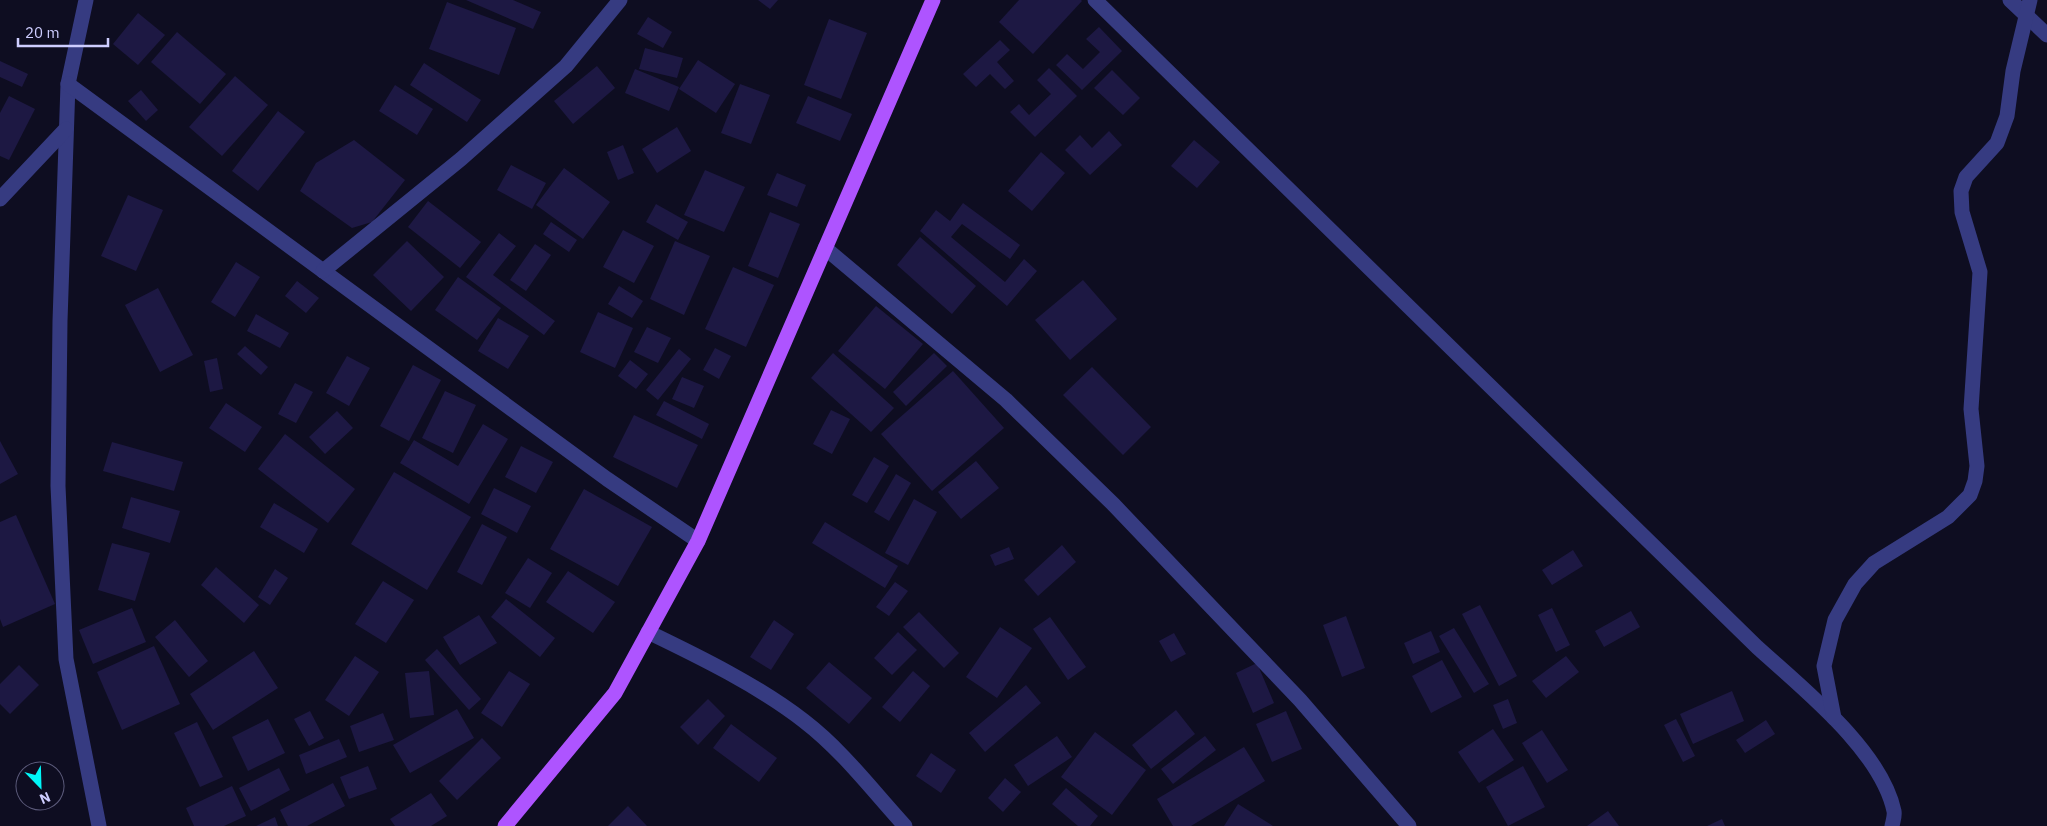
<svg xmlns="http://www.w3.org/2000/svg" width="2047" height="826" font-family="'IBM Plex Sans',sans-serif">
<rect width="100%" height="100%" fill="#0e0d21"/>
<g fill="#1d1843">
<path d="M 466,0 L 513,0 L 541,12 L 533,29 Z"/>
<path d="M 758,0 L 778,0 L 770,9 Z"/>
<path d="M 1019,0 L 1081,0 L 1082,1 L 1033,54 L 999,22 Z"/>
<path d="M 447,2 L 516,28 L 499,75 L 429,49 Z"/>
<path d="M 138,13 L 165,35 L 138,65 L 113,44 Z"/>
<path d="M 648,17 L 672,32 L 663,48 L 637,34 Z"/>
<path d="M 829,19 L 867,33 L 841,99 L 804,85 Z"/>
<path d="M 1099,27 L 1122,51 L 1082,90 L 1056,65 L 1067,54 L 1083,69 L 1100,52 L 1086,39 Z"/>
<path d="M 177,32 L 226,74 L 200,104 L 151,62 Z"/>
<path d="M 1000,40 L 1010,50 L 997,62 L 1014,81 L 1005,89 L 990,74 L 976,87 L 963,74 Z"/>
<path d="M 645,48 L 683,58 L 677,78 L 639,69 Z"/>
<path d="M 698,60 L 735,84 L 716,113 L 679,89 Z"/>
<path d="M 0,61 L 28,74 L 22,87 L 0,77 Z"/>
<path d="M 424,63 L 481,100 L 467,122 L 410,85 Z"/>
<path d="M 597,66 L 615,88 L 573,124 L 554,101 Z"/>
<path d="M 1049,68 L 1077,96 L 1035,137 L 1010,112 L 1019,104 L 1029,115 L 1051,94 L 1037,80 Z"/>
<path d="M 635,69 L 679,87 L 669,111 L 625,93 Z"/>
<path d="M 1112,70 L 1140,98 L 1123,115 L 1094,88 Z"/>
<path d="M 235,76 L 268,105 L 222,156 L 189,127 Z"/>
<path d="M 740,84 L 770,95 L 751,144 L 721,133 Z"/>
<path d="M 395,85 L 433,109 L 417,135 L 379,111 Z"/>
<path d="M 141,90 L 158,110 L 146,121 L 128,101 Z"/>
<path d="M 9,96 L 35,109 L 9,160 L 0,156 L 0,113 Z"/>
<path d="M 808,96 L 852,114 L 840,141 L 796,123 Z"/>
<path d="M 278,111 L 305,132 L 258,191 L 232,171 Z"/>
<path d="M 677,127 L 691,151 L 657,173 L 642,149 Z"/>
<path d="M 1109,131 L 1122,145 L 1090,175 L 1065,150 L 1080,135 L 1092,148 Z"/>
<path d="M 354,140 L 405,180 L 372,222 L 352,228 L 300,191 L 316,163 Z"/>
<path d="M 1194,140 L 1220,162 L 1197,188 L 1171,166 Z"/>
<path d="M 623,145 L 634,173 L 618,180 L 607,152 Z"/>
<path d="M 1041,152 L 1065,173 L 1032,211 L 1008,191 Z"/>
<path d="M 511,165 L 546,183 L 532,209 L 497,190 Z"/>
<path d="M 564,168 L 610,202 L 583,239 L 536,205 Z"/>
<path d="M 705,170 L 745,187 L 724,232 L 684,215 Z"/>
<path d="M 777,173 L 806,185 L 797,207 L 767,195 Z"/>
<path d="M 128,195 L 163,210 L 136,271 L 101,256 Z"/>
<path d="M 428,201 L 481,242 L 460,268 L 408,227 Z"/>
<path d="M 963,203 L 1020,245 L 1010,259 L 962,224 L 951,237 L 1005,282 L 1024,259 L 1037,271 L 1007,306 L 920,231 L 936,210 L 950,221 Z"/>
<path d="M 656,204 L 688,222 L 678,240 L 646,222 Z"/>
<path d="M 770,212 L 800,224 L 778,278 L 748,266 Z"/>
<path d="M 551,222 L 577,240 L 569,252 L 543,234 Z"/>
<path d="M 623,230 L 654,246 L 634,283 L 603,267 Z"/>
<path d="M 499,233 L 516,246 L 493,275 L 555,321 L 544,335 L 466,277 Z"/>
<path d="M 920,237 L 976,286 L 952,314 L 897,265 Z"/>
<path d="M 407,241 L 444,277 L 411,311 L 373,275 Z"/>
<path d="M 675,241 L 710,256 L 684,315 L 650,299 Z"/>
<path d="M 535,244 L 551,255 L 526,291 L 510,280 Z"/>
<path d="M 236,262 L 260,277 L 235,317 L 211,302 Z"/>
<path d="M 733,267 L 774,285 L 746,347 L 705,329 Z"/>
<path d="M 458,277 L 501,308 L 477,340 L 435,310 Z"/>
<path d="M 1083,280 L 1117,319 L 1070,360 L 1035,320 Z"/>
<path d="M 297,281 L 319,298 L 306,313 L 285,296 Z"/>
<path d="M 619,286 L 643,301 L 632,318 L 608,304 Z"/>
<path d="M 158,288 L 193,355 L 160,372 L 125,305 Z"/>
<path d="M 876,306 L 923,344 L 885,389 L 838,351 Z"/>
<path d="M 598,312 L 633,328 L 615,368 L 580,352 Z"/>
<path d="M 256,314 L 289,333 L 280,348 L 247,331 Z"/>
<path d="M 498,318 L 529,336 L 508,369 L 478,351 Z"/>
<path d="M 647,327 L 671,338 L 658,363 L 634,352 Z"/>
<path d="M 245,346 L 268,367 L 261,375 L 237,354 Z"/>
<path d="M 715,348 L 731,356 L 719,379 L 703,370 Z"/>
<path d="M 679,349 L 691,359 L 658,400 L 646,390 Z"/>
<path d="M 833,353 L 894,408 L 871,432 L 811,378 Z"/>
<path d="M 934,353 L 947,366 L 906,406 L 893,392 Z"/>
<path d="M 347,356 L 370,368 L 349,406 L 326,393 Z"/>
<path d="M 217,358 L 223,389 L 210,392 L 204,361 Z"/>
<path d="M 630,360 L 648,374 L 636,389 L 618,376 Z"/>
<path d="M 413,365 L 441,380 L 409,441 L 380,426 Z"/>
<path d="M 1092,367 L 1151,427 L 1123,455 L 1063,395 Z"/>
<path d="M 953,371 L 1004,428 L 932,491 L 881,434 Z"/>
<path d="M 682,377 L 704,386 L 694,408 L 672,399 Z"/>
<path d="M 295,383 L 313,392 L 296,423 L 278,414 Z"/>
<path d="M 445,391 L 476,405 L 453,453 L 422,438 Z"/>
<path d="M 664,401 L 709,424 L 702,439 L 656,415 Z"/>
<path d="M 226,403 L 262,427 L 245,452 L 209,428 Z"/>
<path d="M 831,410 L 850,419 L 832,454 L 813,444 Z"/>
<path d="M 337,411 L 353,428 L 325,454 L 309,437 Z"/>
<path d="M 634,415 L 698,445 L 677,488 L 613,457 Z"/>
<path d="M 483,424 L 508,439 L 469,504 L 400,463 L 414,440 L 458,466 Z"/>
<path d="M 285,434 L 355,489 L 328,523 L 258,469 Z"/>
<path d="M 0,441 L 18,474 L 0,484 Z"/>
<path d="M 112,442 L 183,462 L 174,491 L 103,471 Z"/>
<path d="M 521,446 L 553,462 L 536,493 L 505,477 Z"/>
<path d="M 874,457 L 889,466 L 867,503 L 852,495 Z"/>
<path d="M 976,461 L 999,488 L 961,519 L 938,492 Z"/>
<path d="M 394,472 L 471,517 L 427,590 L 351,544 Z"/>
<path d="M 896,474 L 911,483 L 889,521 L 874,512 Z"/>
<path d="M 494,488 L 531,506 L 517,533 L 481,514 Z"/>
<path d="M 584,489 L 652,527 L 618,586 L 550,549 Z"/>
<path d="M 131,497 L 180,511 L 170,543 L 122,528 Z"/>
<path d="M 914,499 L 937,512 L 908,565 L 885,553 Z"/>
<path d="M 274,503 L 318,529 L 304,553 L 260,527 Z"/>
<path d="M 16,515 L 55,604 L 3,627 L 0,619 L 0,522 Z"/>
<path d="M 825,522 L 898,566 L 885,588 L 812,543 Z"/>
<path d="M 482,524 L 507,537 L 482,585 L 457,572 Z"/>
<path d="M 112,543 L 150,553 L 135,601 L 98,590 Z"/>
<path d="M 1062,545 L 1076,562 L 1038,596 L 1024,580 Z"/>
<path d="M 1009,547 L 1014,559 L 995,566 L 990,555 Z"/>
<path d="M 1573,550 L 1583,566 L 1552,585 L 1542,570 Z"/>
<path d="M 528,558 L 552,573 L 530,608 L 505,593 Z"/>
<path d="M 216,567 L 259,605 L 244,623 L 201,585 Z"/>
<path d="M 275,569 L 288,578 L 270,605 L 258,597 Z"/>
<path d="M 568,571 L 615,602 L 593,633 L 546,602 Z"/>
<path d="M 383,581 L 414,600 L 386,643 L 355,624 Z"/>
<path d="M 895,582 L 908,591 L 889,616 L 876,607 Z"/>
<path d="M 506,599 L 555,638 L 540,657 L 491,617 Z"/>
<path d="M 1480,605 L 1517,676 L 1499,686 L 1462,614 Z"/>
<path d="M 132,608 L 146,642 L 93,664 L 79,630 Z"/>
<path d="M 1552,608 L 1570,645 L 1556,652 L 1538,615 Z"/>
<path d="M 1631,611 L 1640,627 L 1604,647 L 1595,631 Z"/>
<path d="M 919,612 L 959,653 L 944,668 L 903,627 Z"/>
<path d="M 479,615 L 497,643 L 460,665 L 443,637 Z"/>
<path d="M 1346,616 L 1365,668 L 1342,677 L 1323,625 Z"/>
<path d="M 1050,617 L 1086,667 L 1068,680 L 1033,629 Z"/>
<path d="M 175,620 L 208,661 L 189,677 L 155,637 Z"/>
<path d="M 774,620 L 794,634 L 771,670 L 750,657 Z"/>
<path d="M 1000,627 L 1032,648 L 997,698 L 966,677 Z"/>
<path d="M 1454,628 L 1489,684 L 1474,693 L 1439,636 Z"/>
<path d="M 1431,631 L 1440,652 L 1413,664 L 1404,643 Z"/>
<path d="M 898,632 L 917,650 L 892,675 L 874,658 Z"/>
<path d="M 1174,633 L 1186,654 L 1171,662 L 1159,641 Z"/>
<path d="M 154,646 L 180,704 L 122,730 L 97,672 Z"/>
<path d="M 437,649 L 481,699 L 469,710 L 425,660 Z"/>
<path d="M 254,651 L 278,688 L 213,730 L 190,694 Z"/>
<path d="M 355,656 L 379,672 L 349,716 L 325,700 Z"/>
<path d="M 1566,656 L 1579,672 L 1546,698 L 1532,681 Z"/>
<path d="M 1442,660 L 1462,697 L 1431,713 L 1412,676 Z"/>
<path d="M 829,662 L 872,698 L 849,724 L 806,688 Z"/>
<path d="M 1257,663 L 1274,703 L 1253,713 L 1236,673 Z"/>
<path d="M 19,665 L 39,685 L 10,714 L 0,704 L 0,684 Z"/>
<path d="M 429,671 L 434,715 L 410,718 L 405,673 Z"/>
<path d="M 509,671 L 530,684 L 502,727 L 481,713 Z"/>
<path d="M 913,671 L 930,686 L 900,722 L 882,707 Z"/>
<path d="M 1026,685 L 1041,703 L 985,752 L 969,733 Z"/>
<path d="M 1732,691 L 1744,721 L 1693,744 L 1680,714 Z"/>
<path d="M 708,699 L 725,716 L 698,745 L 680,727 Z"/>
<path d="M 1508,699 L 1517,723 L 1503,729 L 1493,705 Z"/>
<path d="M 457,709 L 474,738 L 410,773 L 393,745 Z"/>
<path d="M 1176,710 L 1195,734 L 1151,769 L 1132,745 Z"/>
<path d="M 310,711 L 324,738 L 309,746 L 294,719 Z"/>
<path d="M 1286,711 L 1302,749 L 1272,762 L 1256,724 Z"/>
<path d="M 383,713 L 394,740 L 359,752 L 350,726 Z"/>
<path d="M 268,719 L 285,753 L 248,771 L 232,737 Z"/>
<path d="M 1676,719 L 1695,756 L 1683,762 L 1664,725 Z"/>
<path d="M 1766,720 L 1775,734 L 1745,753 L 1736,740 Z"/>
<path d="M 197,722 L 223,777 L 200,787 L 174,733 Z"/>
<path d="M 731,724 L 777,758 L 759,782 L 713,748 Z"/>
<path d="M 1493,729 L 1514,760 L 1479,783 L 1458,752 Z"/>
<path d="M 1542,730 L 1568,770 L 1547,783 L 1522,743 Z"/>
<path d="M 1095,732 L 1146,770 L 1112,815 L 1061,777 Z"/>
<path d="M 1057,736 L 1072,757 L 1028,786 L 1014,765 Z"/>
<path d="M 1205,736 L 1216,750 L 1173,784 L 1161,769 Z"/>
<path d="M 482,738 L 501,758 L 457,800 L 439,781 Z"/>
<path d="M 339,739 L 347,757 L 306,774 L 299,755 Z"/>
<path d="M 1244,747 L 1265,781 L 1191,826 L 1173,826 L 1157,799 Z"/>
<path d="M 931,753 L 956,770 L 941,793 L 916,776 Z"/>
<path d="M 368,766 L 377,789 L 349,799 L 340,777 Z"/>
<path d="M 1523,766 L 1545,807 L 1508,826 L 1486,787 Z"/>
<path d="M 279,768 L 290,790 L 251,811 L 239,788 Z"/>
<path d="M 1005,778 L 1021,792 L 1003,812 L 988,798 Z"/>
<path d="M 333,783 L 345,806 L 307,826 L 288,826 L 280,810 Z"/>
<path d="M 232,786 L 246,816 L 224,826 L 194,826 L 186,808 Z"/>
<path d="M 1066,788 L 1098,816 L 1090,826 L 1078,826 L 1052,804 Z"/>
<path d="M 431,793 L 447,816 L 431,826 L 395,826 L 390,819 Z"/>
<path d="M 1238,804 L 1273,826 L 1224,826 Z"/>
<path d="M 628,806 L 647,826 L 608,826 Z"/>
<path d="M 1608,811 L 1619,826 L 1587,826 Z"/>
<path d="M 275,817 L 278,826 L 256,826 Z"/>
<path d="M 1722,819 L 1725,826 L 1707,826 Z"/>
</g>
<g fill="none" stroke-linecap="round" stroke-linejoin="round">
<g stroke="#363b81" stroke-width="15">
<path d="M 86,0 L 68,84 L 60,321 L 58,486 L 66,659 L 99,826"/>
<path d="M 1095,0 L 1757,647 C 1802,688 1881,750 1894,811 C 1895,816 1893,821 1892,826"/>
<path d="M 2010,0 L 2047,35"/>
<path d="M 68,84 L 607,479 L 698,541"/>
<path d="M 0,199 L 66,129"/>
<path d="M 825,248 L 1006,400 L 1114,505 L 1300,700 L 1409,826"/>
<path d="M 323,271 L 461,159 L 566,66 L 620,0"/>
<path d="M 648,632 C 700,657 759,686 804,721 C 843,751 872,790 905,826"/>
<path d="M 1834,718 L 1824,666 L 1835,620 L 1855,584 L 1874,563 L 1948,517 L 1970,495 L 1975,481 L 1977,466 L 1971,409 L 1980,272 L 1962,212 L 1961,191 L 1966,177 L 1997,143 L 2007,116 L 2013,71 L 2030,0"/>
</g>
<path stroke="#ae54ff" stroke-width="15" d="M 505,826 L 615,693 L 698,541 L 933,0"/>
</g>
<g transform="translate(40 786) rotate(157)"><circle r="24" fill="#0e0d21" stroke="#5b5a7a"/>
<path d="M0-4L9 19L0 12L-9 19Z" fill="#00f7f8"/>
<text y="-8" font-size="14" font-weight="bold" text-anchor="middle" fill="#cecdff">N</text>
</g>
<path d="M18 38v8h90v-8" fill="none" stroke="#cecdff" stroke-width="2.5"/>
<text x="25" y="38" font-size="15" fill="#cecdff" stroke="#0e0d21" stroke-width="4" paint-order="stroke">20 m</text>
</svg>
